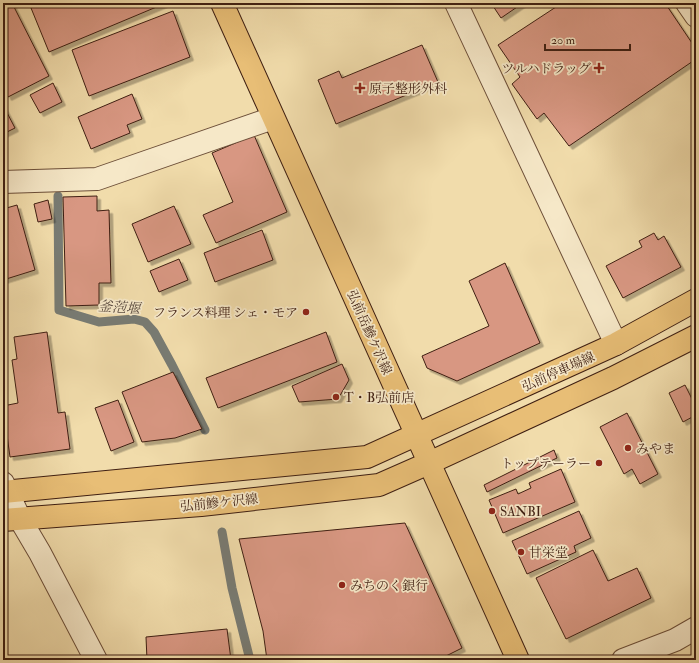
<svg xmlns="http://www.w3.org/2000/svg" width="699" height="663" font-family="'IM FELL Double Pica','Noto Serif JP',serif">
<defs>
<filter id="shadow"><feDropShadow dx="3.5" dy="3.5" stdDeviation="0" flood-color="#0004"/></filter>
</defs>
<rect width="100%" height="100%" fill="#f1dcab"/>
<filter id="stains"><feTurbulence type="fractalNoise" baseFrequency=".005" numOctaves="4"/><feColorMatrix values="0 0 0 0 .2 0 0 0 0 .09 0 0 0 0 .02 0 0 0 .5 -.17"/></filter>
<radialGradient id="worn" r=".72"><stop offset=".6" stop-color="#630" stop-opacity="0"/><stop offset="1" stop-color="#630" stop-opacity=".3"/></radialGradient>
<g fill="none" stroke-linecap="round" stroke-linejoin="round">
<g stroke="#787b73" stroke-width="9">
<path d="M 58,196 L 59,310 L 99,322 L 134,319 L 145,322 L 154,332 L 172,365 L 205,430"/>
<path d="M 222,532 L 232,588 L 250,660"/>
</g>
</g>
<g fill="#d89782" stroke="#3f1f12" filter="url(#shadow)">
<path d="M 3,3 L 12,3 L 49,76 L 8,97 L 3,87 Z"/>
<path d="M 44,3 L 166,3 L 49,52 L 31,8 Z"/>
<path d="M 491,3 L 523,3 L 501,18 Z"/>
<path d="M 562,3 L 665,3 L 696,49 L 696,59 L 569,146 L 544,113 L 537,119 L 512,84 L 520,77 L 498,45 Z"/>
<path d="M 173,11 L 190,57 L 89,96 L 72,50 Z"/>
<path d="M 422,45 L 438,82 L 336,124 L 318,80 L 339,71 L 342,78 Z"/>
<path d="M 53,83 L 62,102 L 40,113 L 30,95 Z"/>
<path d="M 132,94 L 142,119 L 127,125 L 130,133 L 91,149 L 78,117 Z"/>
<path d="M 3,105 L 15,128 L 3,134 Z"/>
<path d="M 254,135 L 287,212 L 216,243 L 203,215 L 233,202 L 212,153 Z"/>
<path d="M 97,196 L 97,211 L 109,210 L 111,283 L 99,283 L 99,305 L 66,306 L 63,197 Z"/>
<path d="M 48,200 L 52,219 L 38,222 L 34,204 Z"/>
<path d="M 17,205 L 35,270 L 3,280 L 3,209 Z"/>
<path d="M 174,206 L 191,244 L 148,262 L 132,224 Z"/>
<path d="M 262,230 L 273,260 L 215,282 L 204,253 Z"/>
<path d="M 654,233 L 658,240 L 664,236 L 681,267 L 623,298 L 606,266 L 642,247 L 639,241 Z"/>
<path d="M 179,259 L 188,280 L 159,292 L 150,271 Z"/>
<path d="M 505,263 L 540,343 L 457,381 L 427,368 L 422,356 L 489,326 L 469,281 Z"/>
<path d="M 47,332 L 58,413 L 65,412 L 70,449 L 10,457 L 3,406 L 18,403 L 12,360 L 17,359 L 14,337 Z"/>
<path d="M 326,332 L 337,362 L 218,408 L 206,378 Z"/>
<path d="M 342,364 L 349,380 L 338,399 L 299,402 L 292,386 Z"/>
<path d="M 173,372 L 202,429 L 175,438 L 142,442 L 122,392 Z"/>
<path d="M 685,385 L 696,407 L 696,415 L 683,422 L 669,393 Z"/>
<path d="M 118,400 L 134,442 L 111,451 L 95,408 Z"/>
<path d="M 627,413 L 658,474 L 640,484 L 632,469 L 624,474 L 600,427 Z"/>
<path d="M 554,450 L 557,458 L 487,492 L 484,485 Z"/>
<path d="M 561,469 L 575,502 L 503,533 L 489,500 L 516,489 L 518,494 L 531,488 L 529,483 Z"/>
<path d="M 579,511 L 591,538 L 574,546 L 576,552 L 527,574 L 512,541 Z"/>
<path d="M 405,523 L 462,648 L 438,660 L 267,660 L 263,631 L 239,539 Z"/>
<path d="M 593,550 L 608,581 L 637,568 L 651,598 L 566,639 L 536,578 Z"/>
<path d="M 227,629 L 231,660 L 147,660 L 146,637 Z"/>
</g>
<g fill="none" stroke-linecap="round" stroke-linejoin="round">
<g stroke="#6c4e38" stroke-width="24">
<g id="minor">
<path d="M 456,3 L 616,344"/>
<path d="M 687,3 L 696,16"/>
<path d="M 3,182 L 97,179 L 273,118"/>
<path d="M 3,483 L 20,519 L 40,553 L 96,660"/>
<path d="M 623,660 L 675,640 L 696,628"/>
</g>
</g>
<g stroke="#3f1f12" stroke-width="24">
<g id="major">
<path d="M 222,3 L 518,660"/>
<path d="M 3,492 L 367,457 L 616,344 L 696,300"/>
<path d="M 3,520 L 201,505 L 379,485 L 429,463 L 613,378 L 696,336"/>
</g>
</g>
<use href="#minor" stroke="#f6e8c8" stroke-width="22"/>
<use href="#major" stroke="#e8be76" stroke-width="22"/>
</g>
<g fill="#8f2418" stroke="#f6e8c8" stroke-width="1.5">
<path d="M597 62h4v4h4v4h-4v4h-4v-4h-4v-4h4z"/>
<path d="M358 82h4v4h4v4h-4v4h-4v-4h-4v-4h4z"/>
<circle cx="306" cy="312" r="4"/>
<circle cx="336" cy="397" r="4"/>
<circle cx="628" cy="448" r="4"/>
<circle cx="599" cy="463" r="4"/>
<circle cx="492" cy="511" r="4"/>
<circle cx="521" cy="552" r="4"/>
<circle cx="342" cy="585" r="4"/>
</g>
<g text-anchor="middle" stroke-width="3.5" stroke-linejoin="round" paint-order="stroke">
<g font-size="13" fill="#3f1f12" stroke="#f6e8c8" text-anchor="start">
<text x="591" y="73" text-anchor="end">ツルハドラッグ</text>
<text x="369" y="93">原子整形外科</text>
<text x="298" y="317" text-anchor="end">フランス料理 シェ・モア</text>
<text x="344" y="402">T・B弘前店</text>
<text x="636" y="453">みやま</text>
<text x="591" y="468" text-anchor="end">トップテーラー</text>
<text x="500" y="516">SANBI</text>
<text x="529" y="557">甘栄堂</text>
<text x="350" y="590">みちのく銀行</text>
</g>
<g font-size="13" fill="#3f1f12" stroke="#f6e8c8">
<text transform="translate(370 332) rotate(66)" y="5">弘前岳鰺ケ沢線</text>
<text transform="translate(558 371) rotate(-24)" y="5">弘前停車場線</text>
<text transform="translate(219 502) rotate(-6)" y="5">弘前鰺ケ沢線</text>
</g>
<g font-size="14" font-style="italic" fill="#5c4d42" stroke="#f6e8c8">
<text transform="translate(119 307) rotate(4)" y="5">釜萢堰</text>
</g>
</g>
<rect width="699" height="663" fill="none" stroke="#f1dcab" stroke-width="16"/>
<rect x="4" y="4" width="691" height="655" fill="none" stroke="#3f1f12" stroke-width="2"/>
<rect x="8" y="8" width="683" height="647" fill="none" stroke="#3f1f12"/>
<path d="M545 44v6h85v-6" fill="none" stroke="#3f1f12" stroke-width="2"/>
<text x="551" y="44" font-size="12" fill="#3f1f12" stroke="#f6e8c8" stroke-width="3" paint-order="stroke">20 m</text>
<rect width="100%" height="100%" filter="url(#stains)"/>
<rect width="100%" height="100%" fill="url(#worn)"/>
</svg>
